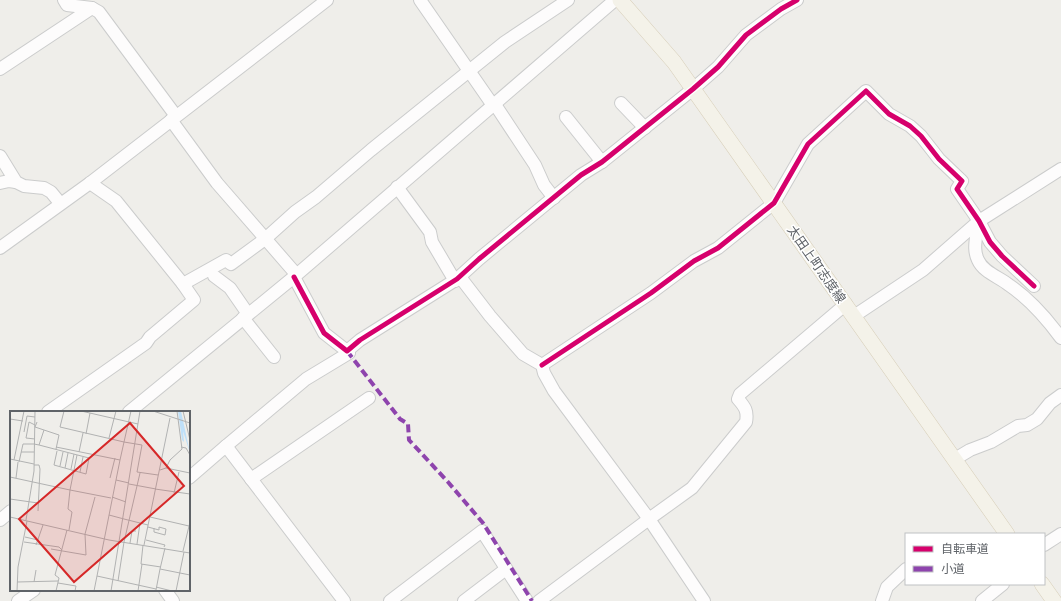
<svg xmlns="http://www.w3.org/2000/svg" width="1061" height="601" font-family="'Nunito Sans','Noto Sans JP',sans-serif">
<rect width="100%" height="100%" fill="#efeeea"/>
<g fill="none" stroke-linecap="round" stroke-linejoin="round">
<g stroke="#cbcccc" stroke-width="14">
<g id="minor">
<path d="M 64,0 L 67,5 L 92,8 L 99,12 L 176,116"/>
<path d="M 420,0 L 492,104"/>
<path d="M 0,69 L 92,8"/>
<path d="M 494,103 L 535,165 L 544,185 L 554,198"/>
<path d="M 621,103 L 645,128"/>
<path d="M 566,117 L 602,162"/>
<path d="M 171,120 L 217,183 L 296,274"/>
<path d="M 0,156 L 16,182 L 24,186 L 44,188 L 51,192 L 60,203"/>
<path d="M 0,183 L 9,181 L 16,182"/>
<path d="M 397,187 L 430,232 L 432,242 L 455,281"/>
<path d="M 977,229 C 976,240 973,250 978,260 C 983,272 999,277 1009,285 C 1028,298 1047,319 1061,338"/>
<path d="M 0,248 L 90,183 L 327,0"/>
<path d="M 214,276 L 230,288 L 248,314"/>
<path d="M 294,277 L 324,333 L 347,351 L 360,340 L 457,279 L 479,259 L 581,175 L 602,162 L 693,89 L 718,67 L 746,35 L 781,9 L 797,0"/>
<path d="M 460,277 L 490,316 L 523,354 L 542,365 L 544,373 L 554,391 L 649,519 L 692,488 L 746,422 C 748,411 745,407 738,399 L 740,394 L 846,304"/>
<path d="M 183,284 L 226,260 L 231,264 L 265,239 L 295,212 L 316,197 L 371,150 L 505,42 L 568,0"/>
<path d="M 854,316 L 923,270 L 979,221 L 1061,169"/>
<path d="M 243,318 L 274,357"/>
<path d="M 542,365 L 651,293 L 694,261 L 718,248 L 774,203 L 808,144 L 866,91 L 889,114 L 910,126 L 921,136 L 939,159 L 962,181 L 957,189 L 979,221 L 990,242 L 1002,256 L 1034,286"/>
<path d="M 48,412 L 146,343 L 150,337 L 194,300 L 183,284 L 116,201 L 90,183"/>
<path d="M 129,412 L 294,277 L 615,0"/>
<path d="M 226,446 L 306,379 L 349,353"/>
<path d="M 955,459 L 970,450 L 991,442 L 1018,426 L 1027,425 L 1037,419 L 1050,403 L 1061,395"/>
<path d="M 189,478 L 226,446 L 344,601"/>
<path d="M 251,479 L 369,398"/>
<path d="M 0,520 L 11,511"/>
<path d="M 1044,545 L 1061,534"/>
<path d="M 165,590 L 173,601"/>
<path d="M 18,601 L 34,590"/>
<path d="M 390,601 L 482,531 L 527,601"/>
<path d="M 464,601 L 506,569"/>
<path d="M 539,601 L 649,519 L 704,601"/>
<path d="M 882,601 L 887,587 L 906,569"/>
<path d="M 982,601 L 1003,584"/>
</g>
</g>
<g stroke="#d7ceb8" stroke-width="16">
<g id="major">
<path d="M 620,0 L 674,62 L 1007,534"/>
<path d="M 1042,584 L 1054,601"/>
</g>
</g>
<use href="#minor" stroke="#fdfcfc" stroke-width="12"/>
<use href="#major" stroke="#f4f2e9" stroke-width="15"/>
<path stroke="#8e44ad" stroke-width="4" stroke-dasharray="8 4" stroke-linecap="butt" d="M 347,351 L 400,419 L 408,424 L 409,440 L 448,482 L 483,523 L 532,601"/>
<g stroke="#fff" stroke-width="8">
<g id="cycleway">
<path d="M 294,277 L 324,333 L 347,351 L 360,340 L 457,279 L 479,259 L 581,175 L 602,162 L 693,89 L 718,67 L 746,35 L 781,9 L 797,0"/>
<path d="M 542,365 L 651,293 L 694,261 L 718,248 L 774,203 L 808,144 L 866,91 L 889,114 L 910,126 L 921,136 L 939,159 L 962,181 L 957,189 L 979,221 L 990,242 L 1002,256 L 1034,286"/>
</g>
</g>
<use href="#cycleway" stroke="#d6006c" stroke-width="5"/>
</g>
<g text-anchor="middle" stroke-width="3" stroke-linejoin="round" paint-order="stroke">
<g font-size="13" fill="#5f6368" stroke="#fff">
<text transform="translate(817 264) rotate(55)" y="5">太田上町志度線</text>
</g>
</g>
<g transform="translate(10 411)">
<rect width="180" height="180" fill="#efeeea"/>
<path d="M 168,0 L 171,0 L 180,42 L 173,20 L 174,31 L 172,29 Z" fill="#bfe0f9"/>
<path fill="none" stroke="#b1b2b2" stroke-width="1" d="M 54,0 L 50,16 L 114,31 L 121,0M 71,0 L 128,13M 143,0 L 180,12M 173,0 L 180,29M 0,8 L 13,10M 27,11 L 25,16 L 49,24 L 46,38M 14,21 L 17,5 L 25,6M 76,23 L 80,2M 99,27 L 106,0M 25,28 L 16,27 L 19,11 L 25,14M 24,33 L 29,34 L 34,19M 29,34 L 79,47 L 76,63 L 44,54 L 47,40M 46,36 L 110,49 L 114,31 L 132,34 L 127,61 L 148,64M 171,36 L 176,37 L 180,44M 11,41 L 24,41M 69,41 L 73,22M 0,48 L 24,53M 4,49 L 14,0M 9,51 L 13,33 L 24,33M 24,54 L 29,54 L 30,58 L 28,100M 50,55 L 53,41M 55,57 L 58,42M 156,57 L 160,49 L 172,38 L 167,0M 61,58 L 64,43M 150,59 L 156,57 L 180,62M 70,61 L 73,46M 0,66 L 60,79 L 67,44M 6,67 L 8,51M 100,67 L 105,47M 106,69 L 110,49M 119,73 L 146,78M 145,78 L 180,83M 164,82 L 169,61M 102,86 L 116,91M 0,88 L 28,92M 99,104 L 114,108M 0,106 L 99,129 L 180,142M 140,106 L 179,115M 114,108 L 138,114M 16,109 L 24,60 L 25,0M 138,116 L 149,119 L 149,116M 144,117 L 144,121 L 155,124 L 156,118 L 149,116M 59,119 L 62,101 L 58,98 L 60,79 L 101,87M 15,126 L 28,129M 136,129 L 155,134 L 154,136M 14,131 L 49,136 L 52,139M 114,131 L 130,62M 120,132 L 122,120 L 126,120M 127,133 L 130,112M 26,134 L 33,114M 133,134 L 131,153 L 151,156M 134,134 L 160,7M 155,137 L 150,158 L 180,164M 41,138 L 76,144 L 75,123 L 85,86M 173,140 L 180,111M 87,165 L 146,178M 108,170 L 114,131M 7,171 L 48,170M 24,171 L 26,159M 48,172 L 66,175 L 65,180M 146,176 L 162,180M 146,179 L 150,158M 7,180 L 8,156 L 17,110M 46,180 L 49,167 L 45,164 L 57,119M 84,180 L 106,69 L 119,72M 101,180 L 130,0M 128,180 L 132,153M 166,180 L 174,141"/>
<path fill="#d62828" fill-opacity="0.15" stroke="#d62828" stroke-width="2" d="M 120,12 L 174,75 L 64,171 L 9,108 Z"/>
<rect width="180" height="180" fill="none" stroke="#5f6368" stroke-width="2"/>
</g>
<rect x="905" y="533" width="140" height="52" fill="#ffffff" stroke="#bfc1c3"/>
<rect x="913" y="546" width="20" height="6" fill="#d6006c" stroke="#bfc1c3"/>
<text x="941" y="553" font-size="12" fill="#5f6368">自転車道</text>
<rect x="913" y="566" width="20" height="6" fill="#8e44ad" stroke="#bfc1c3"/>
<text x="941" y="573" font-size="12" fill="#5f6368">小道</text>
</svg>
